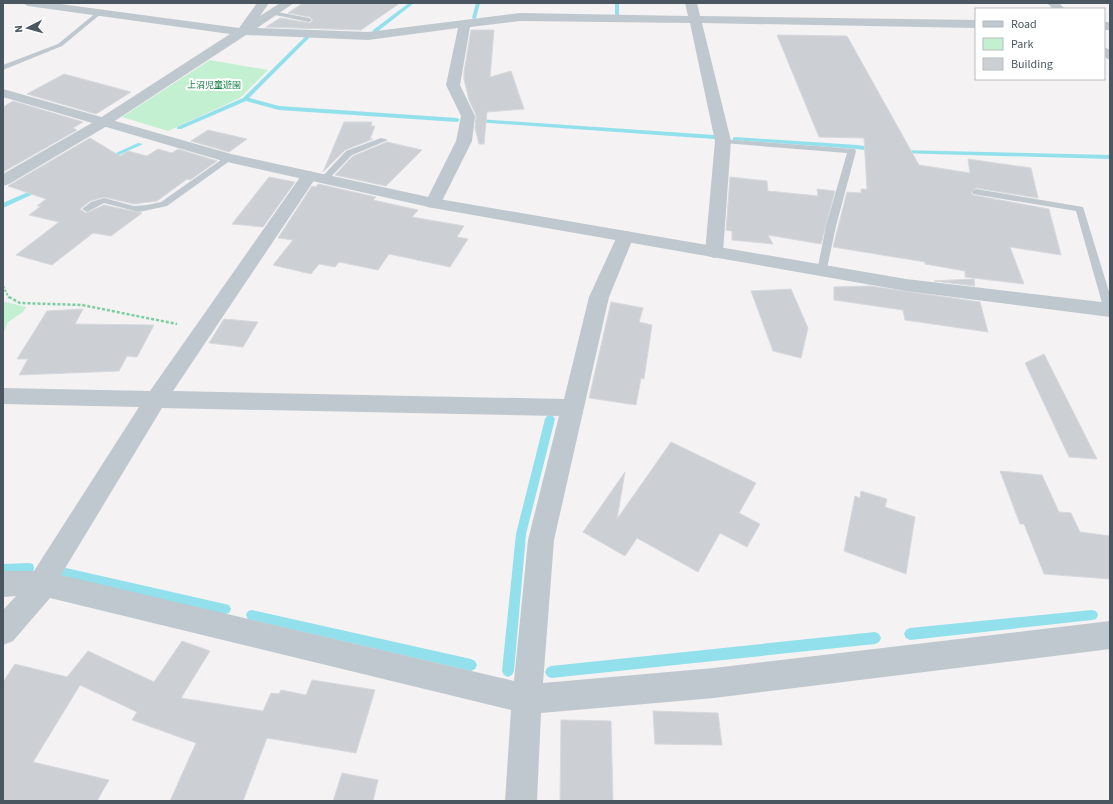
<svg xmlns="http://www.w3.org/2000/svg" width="1113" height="804" font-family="'Source Sans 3','Noto Sans JP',sans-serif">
<rect width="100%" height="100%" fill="#f4f2f3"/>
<g fill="#c3f0d1">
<path d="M 210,60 L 268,70 L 240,98 L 168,131 L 122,117 Z"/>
<path d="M 6,302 L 26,307 L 23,312 L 8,322 L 3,334 L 3,303 Z"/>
</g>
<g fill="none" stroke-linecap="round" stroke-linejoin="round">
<g fill="#91e0ec" fill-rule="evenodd">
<path d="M 409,3 L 414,3 L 377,32 L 373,32 L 373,30 Z"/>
<path d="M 476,3 L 480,3 L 476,18 L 474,19 L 472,18 Z"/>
<path d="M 615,3 L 619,3 L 619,15 L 617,16 L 615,15 Z"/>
<path d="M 307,35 L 310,37 L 249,98 L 279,106 L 457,118 L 460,120 L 457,122 L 279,110 L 246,101 L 181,129 L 177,129 L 177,127 L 243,98 Z"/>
<path d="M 477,119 L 714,135 L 717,137 L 714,139 L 475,122 L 474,121 Z"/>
<path d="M 735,137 L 857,145 L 877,148 L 880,150 L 877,152 L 857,149 L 733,140 L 733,138 Z"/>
<path d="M 138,143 L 143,144 L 108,160 L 103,159 Z"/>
<path d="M 899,150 L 1110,155 L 1110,159 L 897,153 L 896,152 Z"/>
<path d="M 42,186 L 44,187 L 44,189 L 3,208 L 3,203 Z"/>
<path d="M 550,415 L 553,416 L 555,419 L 526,534 L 514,671 L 512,675 L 508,677 L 504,675 L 502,671 L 516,534 L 545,419 L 547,416 Z"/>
<path d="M 29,563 L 33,564 L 34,568 L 33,572 L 29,573 L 3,574 L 3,564 Z"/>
<path d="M 66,568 L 225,604 L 229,605 L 231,609 L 229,613 L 225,614 L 66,578 L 62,577 L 61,573 L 62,569 Z"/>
<path d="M 252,610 L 471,659 L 475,661 L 477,665 L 475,669 L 471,671 L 252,620 L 248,619 L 246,615 L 248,611 Z"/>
<path d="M 1092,610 L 1096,611 L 1098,615 L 1096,619 L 1092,620 L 910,640 L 906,638 L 904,634 L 906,630 L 910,628 Z"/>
<path d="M 875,632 L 879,634 L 881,638 L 879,642 L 875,644 L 551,678 L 547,676 L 545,672 L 547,668 L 551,666 Z"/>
</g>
</g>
<g fill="#ccd0d4" stroke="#d7d9dd">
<path d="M 303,3 L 400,3 L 361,30 L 266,27 L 280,18 L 310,23 L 313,20 L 310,17 L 288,13 Z"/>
<path d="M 471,30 L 494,30 L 490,77 L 511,71 L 524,109 L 487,112 L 484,144 L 479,144 L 475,128 L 476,115 L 469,100 L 464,79 L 464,72 Z"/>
<path d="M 777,35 L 847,36 L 919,165 L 970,173 L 968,159 L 1031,168 L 1038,198 L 976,188 L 971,193 L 973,195 L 1049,209 L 1061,255 L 1010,247 L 1024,284 L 965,277 L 965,271 L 925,264 L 925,262 L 833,247 L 847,192 L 861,193 L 861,189 L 867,189 L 864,138 L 819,137 Z"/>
<path d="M 64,74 L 131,92 L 96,114 L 27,94 Z"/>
<path d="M 13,101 L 83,122 L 73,128 L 77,130 L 3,172 L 3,107 Z"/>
<path d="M 344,122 L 372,122 L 371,126 L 375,126 L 370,139 L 373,139 L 345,150 L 323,172 Z"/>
<path d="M 208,130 L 247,139 L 229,152 L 191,141 Z"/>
<path d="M 90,138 L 120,156 L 128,151 L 147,156 L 158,149 L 172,153 L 178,149 L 217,161 L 190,180 L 187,179 L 157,201 L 134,204 L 104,197 L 90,201 L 80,209 L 86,213 L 104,205 L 142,213 L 111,236 L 93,233 L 52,265 L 16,255 L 59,222 L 29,215 L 41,206 L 37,206 L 46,199 L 8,186 Z"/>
<path d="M 387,142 L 422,150 L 386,186 L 335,175 L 353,156 Z"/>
<path d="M 269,177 L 295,182 L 263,227 L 232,224 Z"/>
<path d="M 730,177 L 767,181 L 768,191 L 818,196 L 817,189 L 835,191 L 821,244 L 768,235 L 773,244 L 732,240 L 732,231 L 726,230 Z"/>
<path d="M 318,184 L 376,197 L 373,200 L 418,210 L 412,217 L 464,226 L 457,237 L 468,239 L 450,267 L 389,254 L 378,270 L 339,262 L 335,267 L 319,264 L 311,274 L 273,265 L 293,240 L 278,238 L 312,186 L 316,187 Z"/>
<path d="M 974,279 L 975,286 L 934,281 Z"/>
<path d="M 870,286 L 980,302 L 988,332 L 905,320 L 903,310 L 834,300 L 834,287 Z"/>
<path d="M 791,289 L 808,328 L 801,358 L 773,351 L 751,291 Z"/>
<path d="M 611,302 L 643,308 L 639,322 L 652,325 L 644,379 L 641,378 L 636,405 L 589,398 Z"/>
<path d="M 83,309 L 75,324 L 154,325 L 137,357 L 127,356 L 119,371 L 19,375 L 28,359 L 17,359 L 47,311 Z"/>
<path d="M 224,319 L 258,322 L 243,347 L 209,343 Z"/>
<path d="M 1044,354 L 1097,459 L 1069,457 L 1025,363 Z"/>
<path d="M 671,442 L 756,483 L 739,513 L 760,524 L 747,547 L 720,533 L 698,572 L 637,538 L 625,556 L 583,532 L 625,472 L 617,519 Z"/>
<path d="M 1000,471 L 1042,475 L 1059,512 L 1071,513 L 1080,532 L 1110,536 L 1110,579 L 1044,574 L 1024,524 L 1020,524 Z"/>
<path d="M 861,491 L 887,499 L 885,507 L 915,517 L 906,574 L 844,551 L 855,496 L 860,498 Z"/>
<path d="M 182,641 L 210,651 L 181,698 L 263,711 L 271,693 L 279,694 L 281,690 L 306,695 L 312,680 L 375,690 L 356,753 L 267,738 L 243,801 L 170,801 L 196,743 L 132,720 L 137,712 L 80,685 L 33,762 L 109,780 L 97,801 L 3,801 L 3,682 L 15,664 L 67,677 L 88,651 L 154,682 Z"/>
<path d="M 653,711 L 718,713 L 722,745 L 655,744 Z"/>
<path d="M 561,720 L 611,721 L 613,801 L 560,801 Z"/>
<path d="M 342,773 L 378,780 L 373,801 L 333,801 Z"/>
</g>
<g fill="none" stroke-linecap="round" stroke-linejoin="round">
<path stroke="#7bce9f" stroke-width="2" stroke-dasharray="2.5 1.5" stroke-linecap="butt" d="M 3,286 L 9,298"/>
<path stroke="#7bce9f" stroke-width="2.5" stroke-dasharray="3 2" stroke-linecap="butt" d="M 9,297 L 20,303 L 82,305 L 177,324"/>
<g fill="#bec8ce" fill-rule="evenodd">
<path d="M 272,11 L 309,18 L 312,20 L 309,22 L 270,14 L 269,13 Z"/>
<path d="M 97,12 L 102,13 L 62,46 L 3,70 L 3,65 L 58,44 Z"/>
<path d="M 381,138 L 388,140 L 352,155 L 327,181 L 324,182 L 320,179 L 346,151 Z"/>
<path d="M 720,139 L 855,149 L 856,151 L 836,226 L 826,273 L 822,274 L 817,271 L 826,226 L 847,153 L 723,143 L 720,143 Z"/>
<path d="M 228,155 L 232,158 L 231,160 L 167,206 L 139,212 L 104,203 L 87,212 L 82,209 L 91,202 L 104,198 L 134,206 L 147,205 L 161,202 Z"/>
<path d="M 976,189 L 1083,207 L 1110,295 L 1110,313 L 1105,313 L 1104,310 L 1076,211 L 973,194 L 972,192 Z"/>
</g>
<g fill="#bec8ce" fill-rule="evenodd">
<path d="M 22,3 L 53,3 L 239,28 L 257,3 L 269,3 L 260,16 L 280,3 L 294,3 L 257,28 L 368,32 L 520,13 L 688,16 L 685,3 L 697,3 L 700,16 L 976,20 L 976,28 L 702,23 L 731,141 L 723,252 L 720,256 L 714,258 L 708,256 L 705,252 L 715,141 L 690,23 L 520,21 L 470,27 L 460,85 L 475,116 L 472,141 L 439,207 L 433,208 L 427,207 L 425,203 L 456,141 L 461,116 L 446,85 L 458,28 L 368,40 L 246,35 L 107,126 L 9,184 L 3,186 L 3,174 L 97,120 L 230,34 L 28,6 Z"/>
<path d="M 1047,3 L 1059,3 L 1065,9 L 1053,9 Z"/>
<rect x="1104" y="22" width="6" height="8"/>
<path d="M 1104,47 L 1110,50 L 1110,60 L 1104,57 Z"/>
<path d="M 309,171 L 315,173 L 317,176 L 173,391 L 564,399 L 589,297 L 619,232 L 625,231 L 631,232 L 634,236 L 609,297 L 554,540 L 543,683 L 714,668 L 1110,621 L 1110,649 L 714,698 L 541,713 L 537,801 L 505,801 L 511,710 L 50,598 L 13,641 L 3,645 L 3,610 L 16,596 L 3,597 L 3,571 L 34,571 L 139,407 L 3,404 L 3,388 L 150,391 L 303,173 ZM 162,408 L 559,416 L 528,540 L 514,681 L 61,575 Z"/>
</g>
<path fill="#bec8ce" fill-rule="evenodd" d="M 3,89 L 231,154 L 433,198 L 906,279 L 1110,303 L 1110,317 L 906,291 L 433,208 L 223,161 L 3,97 Z"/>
</g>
<g text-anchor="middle" stroke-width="4" stroke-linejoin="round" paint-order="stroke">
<g font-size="9" fill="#188347" stroke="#fff">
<text x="214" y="88">上沼児童遊園</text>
</g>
</g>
<rect width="1113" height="804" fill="none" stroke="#4a5760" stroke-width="8"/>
<rect x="975" y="8" width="130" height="72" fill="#ffffff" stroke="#b7bcbf"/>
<rect x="983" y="21" width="20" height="6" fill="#bec8ce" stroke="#b7bcbf"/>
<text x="1011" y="28" font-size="12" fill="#4a5760">Road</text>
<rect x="983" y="38" width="20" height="12" fill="#c3f0d1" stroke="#b7bcbf"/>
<text x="1011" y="48" font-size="12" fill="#4a5760">Park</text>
<rect x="983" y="58" width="20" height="12" fill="#ccd0d4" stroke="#b7bcbf"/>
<text x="1011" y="68" font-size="12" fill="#4a5760">Building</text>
<g transform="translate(28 28) rotate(264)" stroke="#ffffff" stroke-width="3" paint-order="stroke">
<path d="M0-3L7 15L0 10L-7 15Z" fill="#4a5760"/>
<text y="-6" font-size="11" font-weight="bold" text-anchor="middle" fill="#4a5760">N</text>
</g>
</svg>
